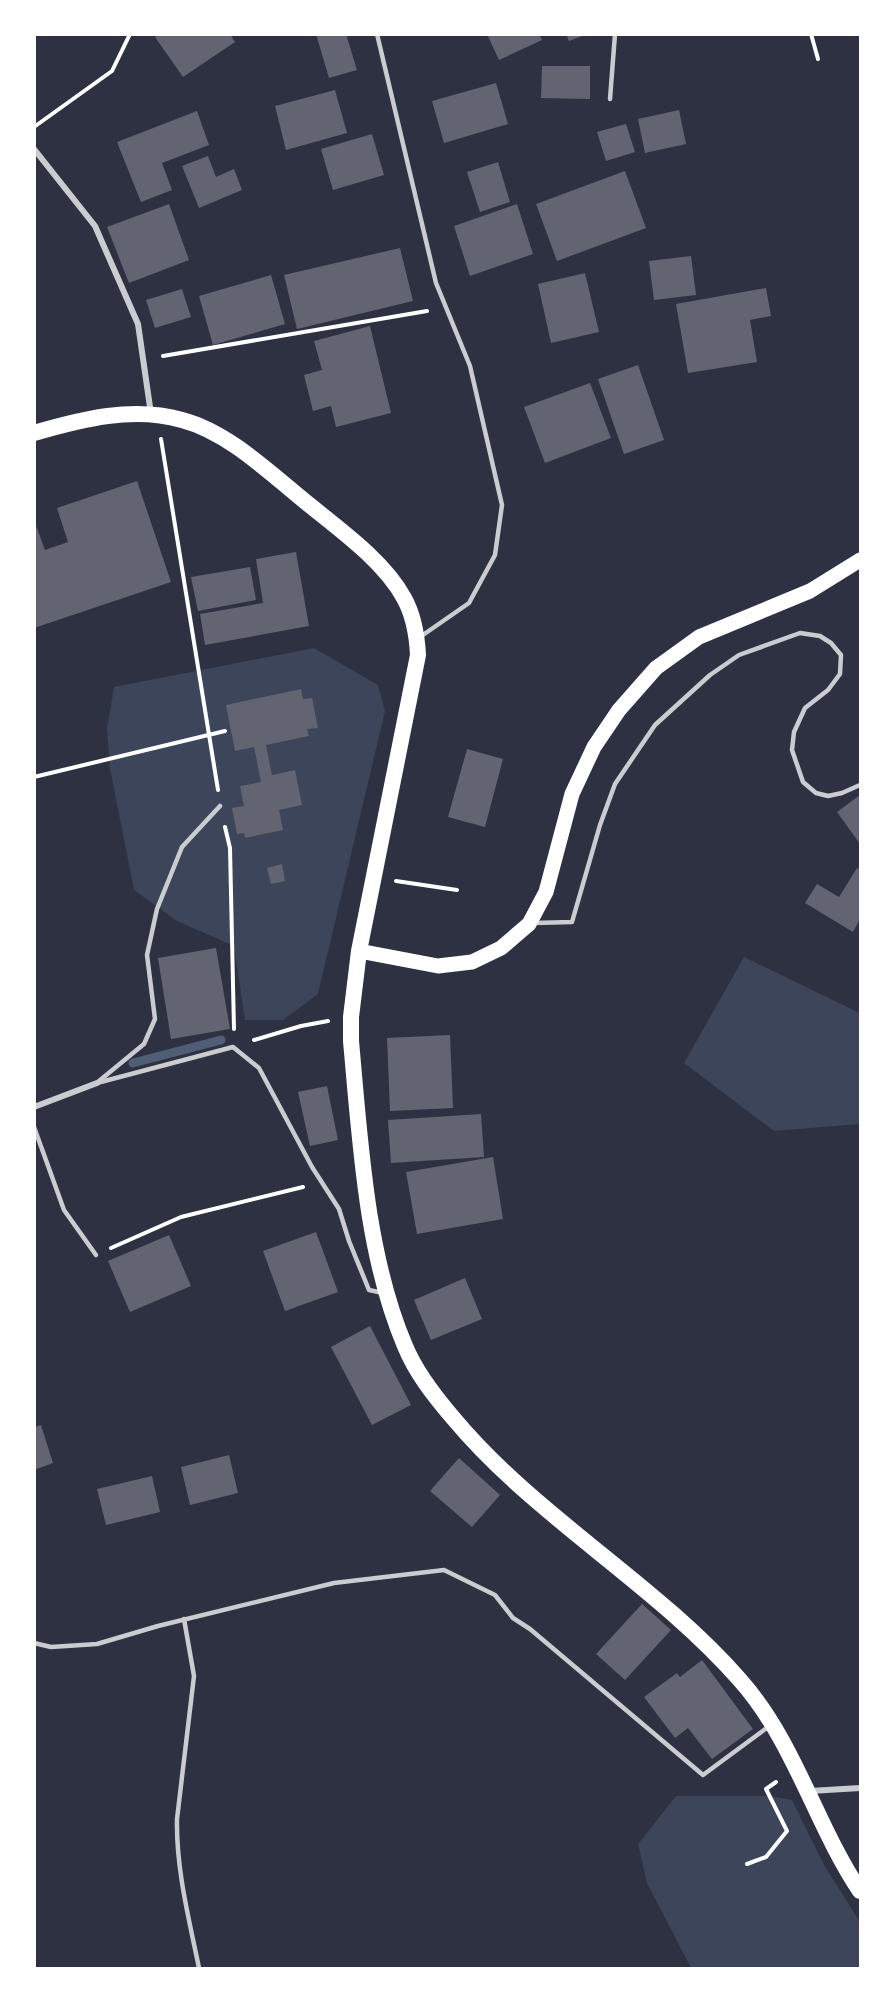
<svg xmlns="http://www.w3.org/2000/svg" width="895" height="2003" font-family="Arial,sans-serif">
<rect width="100%" height="100%" fill="#2d3142"/>
<g fill="#3c4559">
<path d="M 314,648 L 378,685 L 385,711 L 318,994 L 283,1020 L 245,1020 L 234,946 L 177,921 L 134,890 L 110,769 L 107,729 L 114,687 Z"/>
<path d="M 744,957 L 860,1013 L 860,1121 L 859,1124 L 774,1131 L 684,1063 Z"/>
<path d="M 676,1796 L 770,1796 L 792,1800 L 824,1865 L 860,1922 L 860,1968 L 691,1968 L 647,1883 L 638,1844 Z"/>
</g>
<g fill="none" stroke-linecap="round" stroke-linejoin="round">
<path stroke="#4f5d75" stroke-width="9" d="M 133,1063 L 221,1040"/>
</g>
<g fill="#626471">
<path d="M 159,34 L 230,34 L 235,42 L 183,77 L 155,37 Z"/>
<path d="M 316,34 L 346,34 L 357,70 L 329,78 Z"/>
<path d="M 487,34 L 539,34 L 542,40 L 499,60 Z"/>
<path d="M 566,34 L 585,34 L 585,35 L 569,41 Z"/>
<path d="M 542,66 L 590,66 L 590,99 L 541,98 Z"/>
<path d="M 496,83 L 508,124 L 444,143 L 432,101 Z"/>
<path d="M 335,90 L 347,133 L 286,150 L 275,106 Z"/>
<path d="M 679,110 L 686,144 L 645,153 L 638,119 Z"/>
<path d="M 197,111 L 209,145 L 162,163 L 172,190 L 141,202 L 117,142 Z"/>
<path d="M 626,124 L 635,152 L 606,161 L 597,132 Z"/>
<path d="M 372,134 L 384,175 L 333,190 L 321,149 Z"/>
<path d="M 208,156 L 216,177 L 234,169 L 242,190 L 199,208 L 182,166 Z"/>
<path d="M 498,162 L 510,202 L 480,212 L 467,172 Z"/>
<path d="M 625,171 L 646,228 L 557,261 L 536,204 Z"/>
<path d="M 169,204 L 189,260 L 129,283 L 107,227 Z"/>
<path d="M 517,204 L 533,254 L 470,276 L 454,226 Z"/>
<path d="M 400,248 L 413,301 L 297,329 L 284,275 Z"/>
<path d="M 691,256 L 696,295 L 654,300 L 649,261 Z"/>
<path d="M 585,273 L 599,332 L 551,343 L 538,284 Z"/>
<path d="M 271,275 L 285,324 L 213,345 L 199,296 Z"/>
<path d="M 766,288 L 771,316 L 750,320 L 757,362 L 688,373 L 676,304 Z"/>
<path d="M 182,289 L 191,317 L 155,328 L 146,300 Z"/>
<path d="M 370,326 L 391,413 L 336,427 L 331,406 L 313,411 L 304,375 L 322,370 L 314,341 Z"/>
<path d="M 638,365 L 664,440 L 624,454 L 598,379 Z"/>
<path d="M 590,383 L 611,438 L 545,463 L 524,407 Z"/>
<path d="M 137,481 L 171,582 L 34,628 L 34,520 L 45,550 L 68,542 L 57,508 Z"/>
<path d="M 296,552 L 309,626 L 205,645 L 200,614 L 263,603 L 256,559 Z"/>
<path d="M 250,567 L 256,600 L 198,611 L 191,577 Z"/>
<path d="M 301,689 L 303,699 L 312,698 L 318,728 L 307,729 L 309,736 L 266,745 L 272,775 L 295,770 L 302,805 L 279,810 L 283,830 L 245,838 L 244,833 L 237,834 L 232,808 L 244,806 L 240,786 L 261,782 L 254,747 L 235,751 L 226,705 Z"/>
<path d="M 467,749 L 503,759 L 485,827 L 448,817 Z"/>
<path d="M 860,795 L 860,844 L 837,812 Z"/>
<path d="M 282,864 L 285,881 L 271,884 L 267,868 Z"/>
<path d="M 857,868 L 860,870 L 860,919 L 853,932 L 805,903 L 817,884 L 839,897 Z"/>
<path d="M 216,948 L 230,1029 L 171,1039 L 158,958 Z"/>
<path d="M 450,1035 L 453,1108 L 390,1111 L 387,1038 Z"/>
<path d="M 327,1086 L 338,1140 L 310,1146 L 298,1092 Z"/>
<path d="M 481,1114 L 484,1157 L 391,1163 L 388,1120 Z"/>
<path d="M 493,1157 L 503,1219 L 417,1234 L 406,1172 Z"/>
<path d="M 316,1232 L 338,1292 L 285,1311 L 263,1251 Z"/>
<path d="M 169,1235 L 191,1286 L 130,1312 L 108,1261 Z"/>
<path d="M 465,1278 L 482,1319 L 431,1340 L 414,1300 Z"/>
<path d="M 370,1326 L 411,1405 L 372,1425 L 331,1347 Z"/>
<path d="M 41,1425 L 53,1463 L 34,1470 L 34,1427 Z"/>
<path d="M 229,1455 L 238,1493 L 190,1505 L 181,1467 Z"/>
<path d="M 459,1458 L 500,1495 L 472,1527 L 430,1491 Z"/>
<path d="M 152,1476 L 160,1512 L 106,1525 L 97,1489 Z"/>
<path d="M 642,1604 L 671,1630 L 625,1680 L 596,1654 Z"/>
<path d="M 702,1660 L 753,1729 L 712,1759 L 688,1728 L 675,1738 L 644,1697 L 677,1673 L 680,1677 Z"/>
</g>
<g fill="none" stroke-linecap="round" stroke-linejoin="round">
<g stroke="#fff" stroke-width="4">
<path d="M 811,34 L 818,59"/>
<path d="M 34,127 L 112,71 L 130,34"/>
<path d="M 163,356 L 427,311"/>
<path d="M 161,439 L 218,790"/>
<path d="M 34,777 L 225,731"/>
<path d="M 225,827 L 230,848 L 234,1029"/>
<path d="M 396,881 L 457,890"/>
<path d="M 254,1040 L 301,1026 L 328,1021"/>
<path d="M 111,1248 L 181,1217 L 303,1187"/>
<path d="M 747,1864 L 766,1857 L 787,1831 L 766,1789 L 776,1782"/>
</g>
<g stroke="#caccd0" stroke-width="4.5">
<path d="M 377,34 L 436,283 L 470,366 L 502,505 L 495,555 L 469,603 L 420,637"/>
<path d="M 610,99 L 615,34"/>
<path d="M 534,923 L 572,922 L 600,825 L 615,784 L 655,725 L 710,675 L 739,655 L 800,633 L 820,636 L 831,643 L 841,655 L 840,674 L 828,690 L 805,708 L 794,732 L 792,750 L 803,782 L 816,793 L 828,796 L 842,793 L 860,785"/>
<path d="M 99,1081 L 144,1044 L 155,1019 L 147,955 L 157,909 L 182,847 L 220,806"/>
<path d="M 97,1083 L 233,1047 L 259,1068 L 312,1167 L 339,1209 L 349,1241 L 369,1290 L 383,1293"/>
<path d="M 34,1127 L 64,1210 L 96,1255"/>
<path d="M 184,1619 L 194,1676 L 177,1819 C 176,1869 189,1919 199,1968"/>
<path d="M 34,1643 L 51,1647 L 97,1644 L 158,1626 L 334,1583 L 444,1570 L 495,1595 L 513,1618 L 530,1629 L 703,1775 L 768,1727"/>
</g>
<g stroke="#caccd0" stroke-width="6">
<path d="M 34,149 L 95,226 L 138,324 L 151,414"/>
<path d="M 34,1107 L 97,1083"/>
<path d="M 810,1791 L 860,1788"/>
</g>
<path stroke="#fff" stroke-width="15" d="M 359,951 L 438,966 L 472,962 L 501,948 L 529,924 L 546,892 L 572,794 L 594,747 L 619,710 L 656,668 L 699,637 L 810,591 L 860,560"/>
<path stroke="#fff" stroke-width="16" d="M 34,433 C 82,419 133,406 182,420 C 228,432 270,473 307,503 C 339,529 384,561 404,598 C 414,616 417,635 418,655 L 359,951 L 351,1017 L 351,1041 C 360,1139 366,1255 405,1346 C 416,1373 435,1397 454,1419 C 537,1518 655,1583 740,1680 C 795,1742 815,1824 860,1891"/>
</g>
<rect width="895" height="2003" fill="none" stroke="#ffffff" stroke-width="72"/>
</svg>
